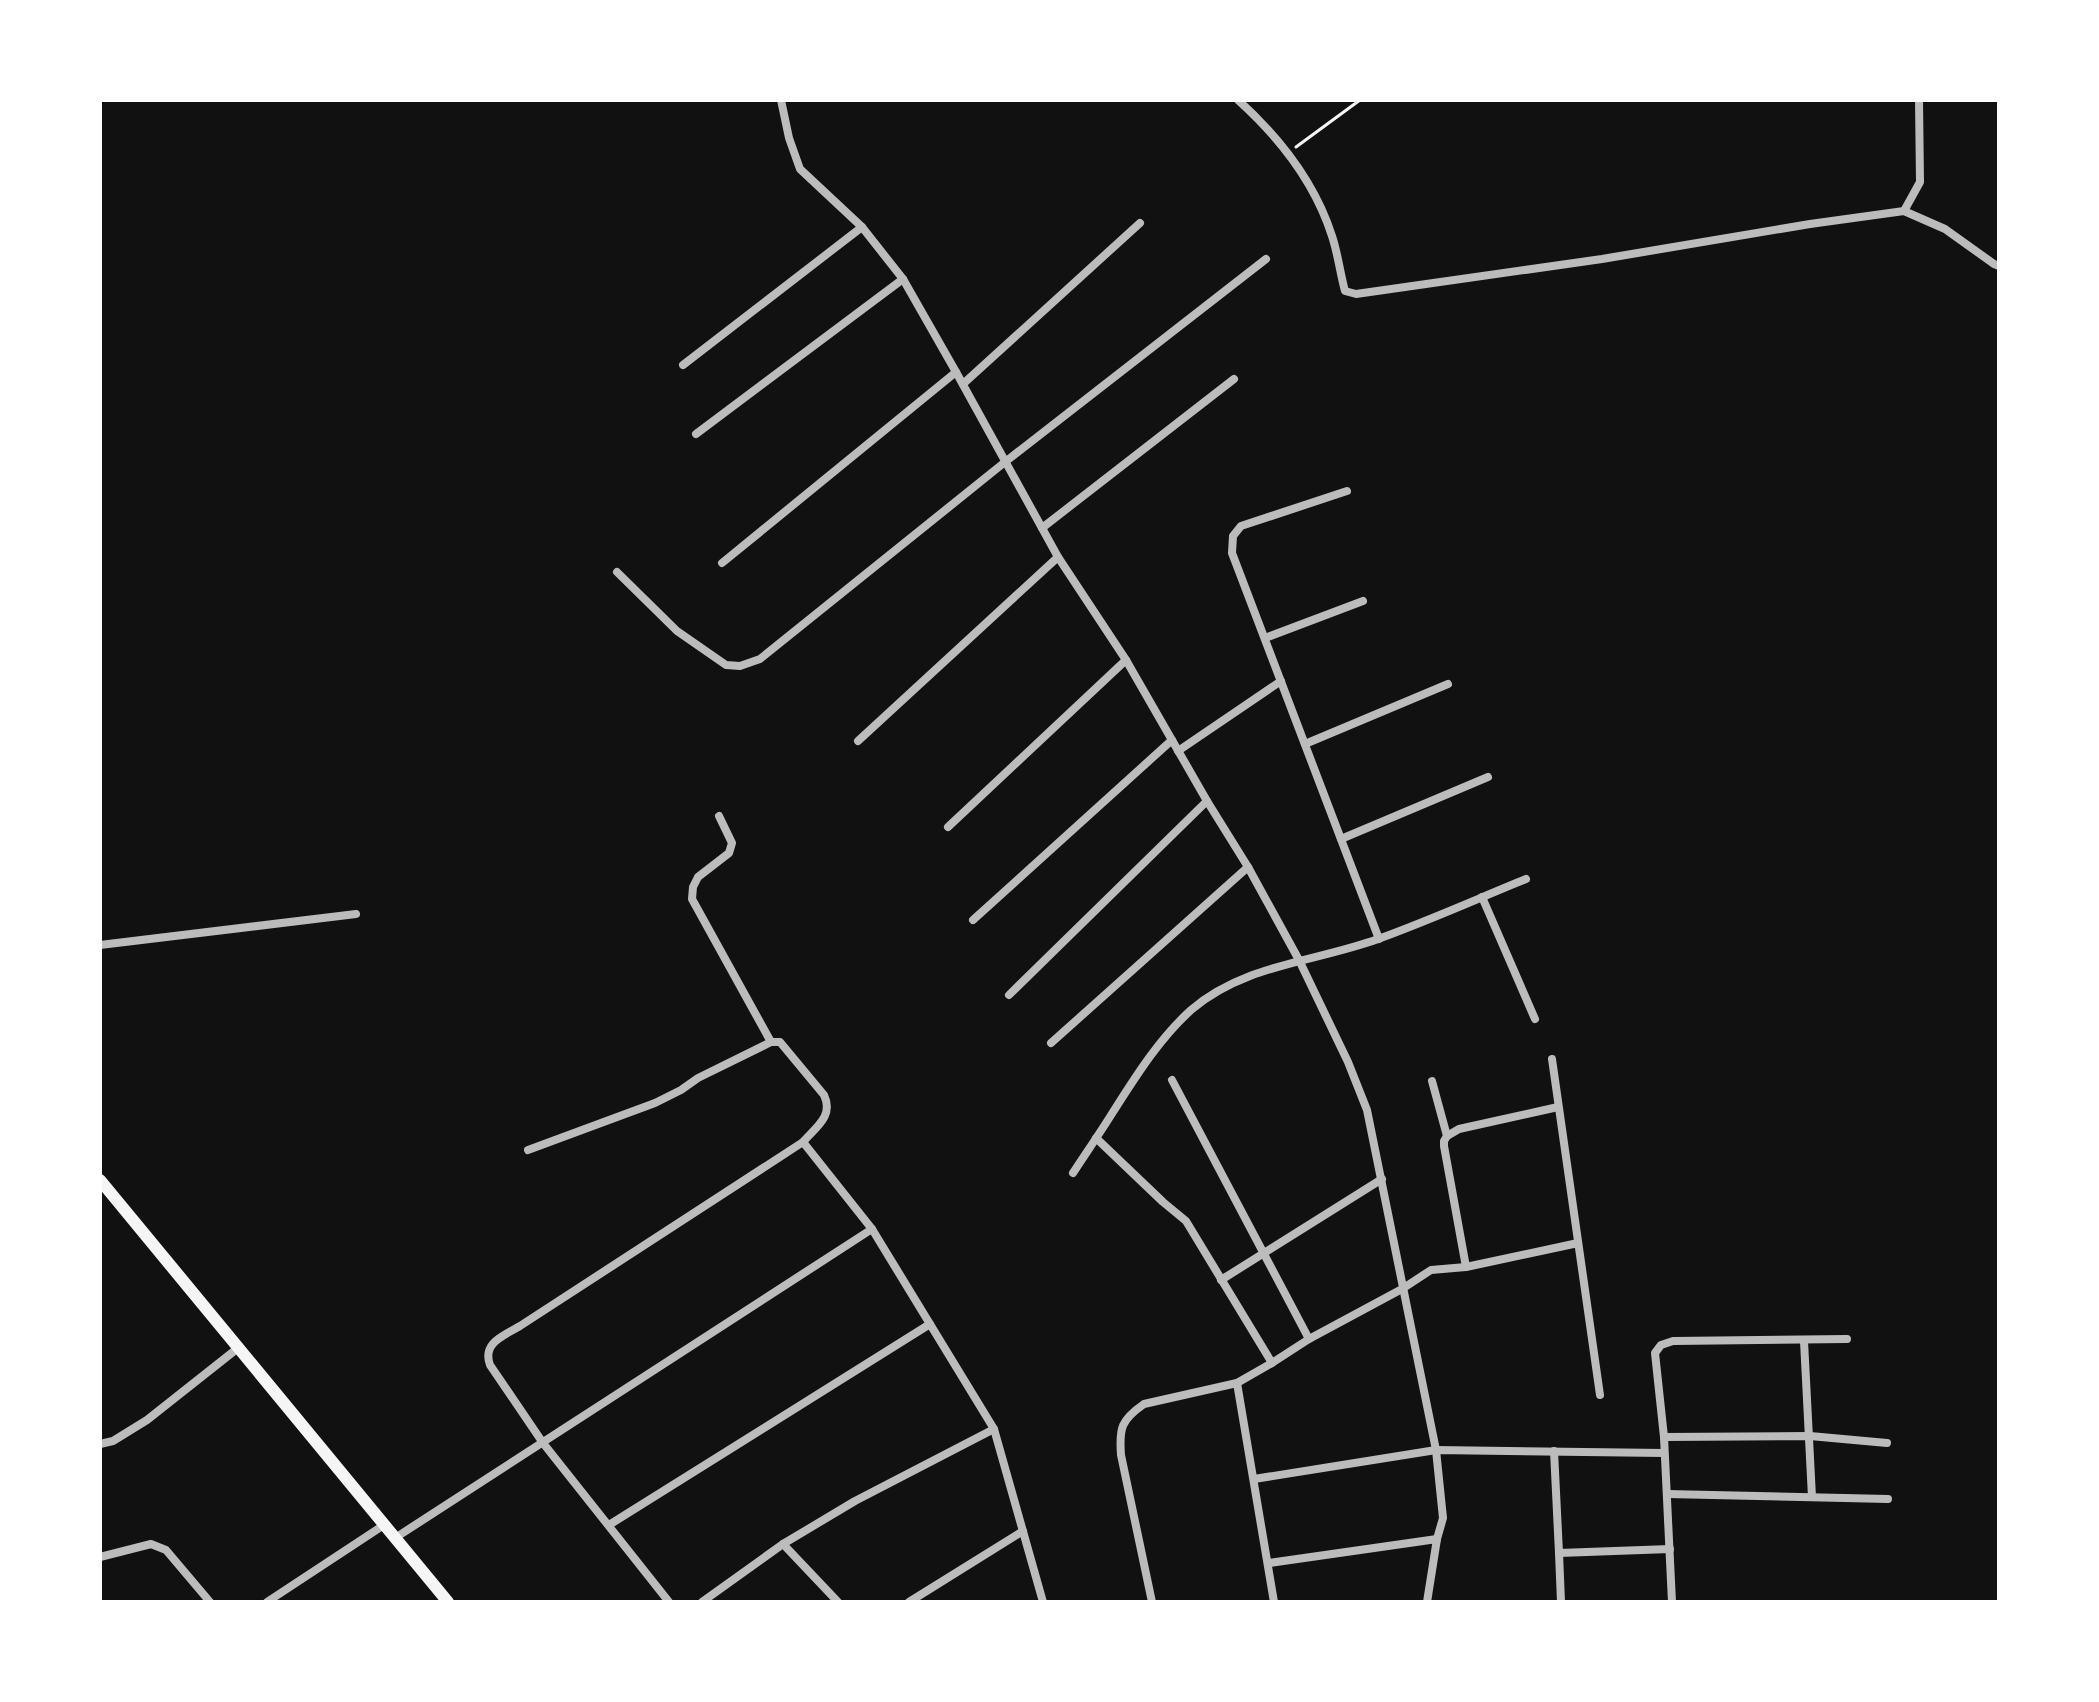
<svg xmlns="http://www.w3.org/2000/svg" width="2099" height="1702" font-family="Raleway,sans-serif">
<rect width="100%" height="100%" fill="#111"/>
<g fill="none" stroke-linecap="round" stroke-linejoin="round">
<path stroke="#f5f5f5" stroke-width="3" d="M 1296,147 L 1360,100"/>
<g stroke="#bcbcbc" stroke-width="8">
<path d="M 781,100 L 789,138 L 800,169 L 862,227 L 903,279 L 956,372 L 1058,557 L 1126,660 L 1207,801 L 1248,867 L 1299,960 L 1348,1062 L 1367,1110 L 1436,1450 L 1443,1518 L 1437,1539 L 1427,1602"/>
<path d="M 1238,100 C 1279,137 1315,183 1332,236 C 1338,254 1340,273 1345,291 L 1356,294 L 1602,259 L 1810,224 L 1904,211 L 1945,229 L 1994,264 L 1999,266"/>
<path d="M 1904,211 L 1920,182 L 1919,100"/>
<path d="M 683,365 L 862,227"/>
<path d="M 963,384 L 1140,223"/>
<path d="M 696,434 L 903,279"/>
<path d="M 1347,491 L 1241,526 L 1233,536 L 1232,553 L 1379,939"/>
<path d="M 1042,528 L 1234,379"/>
<path d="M 722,563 L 956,372"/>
<path d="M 617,572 L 677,631 L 726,665 L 740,666 L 760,659 L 1005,462 L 1266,259"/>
<path d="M 1265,638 L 1363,601"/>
<path d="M 858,741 L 1058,557"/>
<path d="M 1305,744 L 1448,684"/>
<path d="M 1178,751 L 1281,681"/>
<path d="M 719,816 L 732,843 L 729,853 L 698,877 L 693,887 L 692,899 L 771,1042"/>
<path d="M 948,827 L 1126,660"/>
<path d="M 1341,839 L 1488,777"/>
<path d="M 1482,897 L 1535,1019"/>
<path d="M 973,920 L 1172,740"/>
<path d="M 100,945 L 356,914"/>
<path d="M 1009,995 L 1207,801"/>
<path d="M 1051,1043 L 1248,867"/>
<path d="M 1552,1059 L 1600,1395"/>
<path d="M 1172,1080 L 1309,1339"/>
<path d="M 1432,1081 L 1447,1136 L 1444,1141 L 1444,1146 L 1466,1267"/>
<path d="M 1447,1136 L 1459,1129 L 1558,1107"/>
<path d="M 1096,1138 L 1163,1202 L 1186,1221 L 1272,1363"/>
<path d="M 803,1142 L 872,1229 L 994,1429 L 1043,1602"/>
<path d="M 528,1150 L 655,1103 L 681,1090 L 698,1078 L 771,1042 L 780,1042 L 824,1095 C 834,1116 816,1127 803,1142 L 520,1326 C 503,1336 482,1343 490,1365 L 543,1443 L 669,1602"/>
<path d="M 1073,1173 C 1086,1153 1100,1133 1113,1112 C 1136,1076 1159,1039 1191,1010 C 1245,964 1315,962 1378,939 C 1428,921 1477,899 1526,879"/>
<path d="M 1221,1280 L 1382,1179"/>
<path d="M 1804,1341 L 1812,1497"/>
<path d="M 1237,1383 L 1274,1602"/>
<path d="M 1664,1437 L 1810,1436 L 1887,1443"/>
<path d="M 100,1444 L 113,1441 L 147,1420 L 238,1348"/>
<path d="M 1554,1451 L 1559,1553 L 1670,1549"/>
<path d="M 1254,1479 L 1436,1450 L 1664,1453"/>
<path d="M 1667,1494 L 1888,1499"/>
<path d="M 609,1525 L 930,1324"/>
<path d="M 395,1538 L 872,1229"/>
<path d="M 783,1544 L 838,1602"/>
<path d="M 1559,1553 L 1561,1602"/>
<path d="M 100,1557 L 151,1544 L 166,1550 L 210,1602"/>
<path d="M 1269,1563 L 1437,1539"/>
<path d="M 267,1602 L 384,1525"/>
<path d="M 702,1602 L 783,1544 L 855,1501 L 994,1429"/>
<path d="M 909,1602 L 1023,1531"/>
<path d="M 1152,1602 L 1121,1455 C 1119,1428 1121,1420 1144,1404 L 1237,1383 L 1272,1363 L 1309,1339 L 1402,1289 L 1431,1270 L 1466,1267 L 1578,1243"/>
<path d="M 1672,1602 L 1664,1437 L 1655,1353 L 1661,1345 L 1673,1341 L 1847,1339"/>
</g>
<path stroke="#f5f5f5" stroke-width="12" d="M 100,1180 L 448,1602"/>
</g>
<rect width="2099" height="1702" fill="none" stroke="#ffffff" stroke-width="204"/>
</svg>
